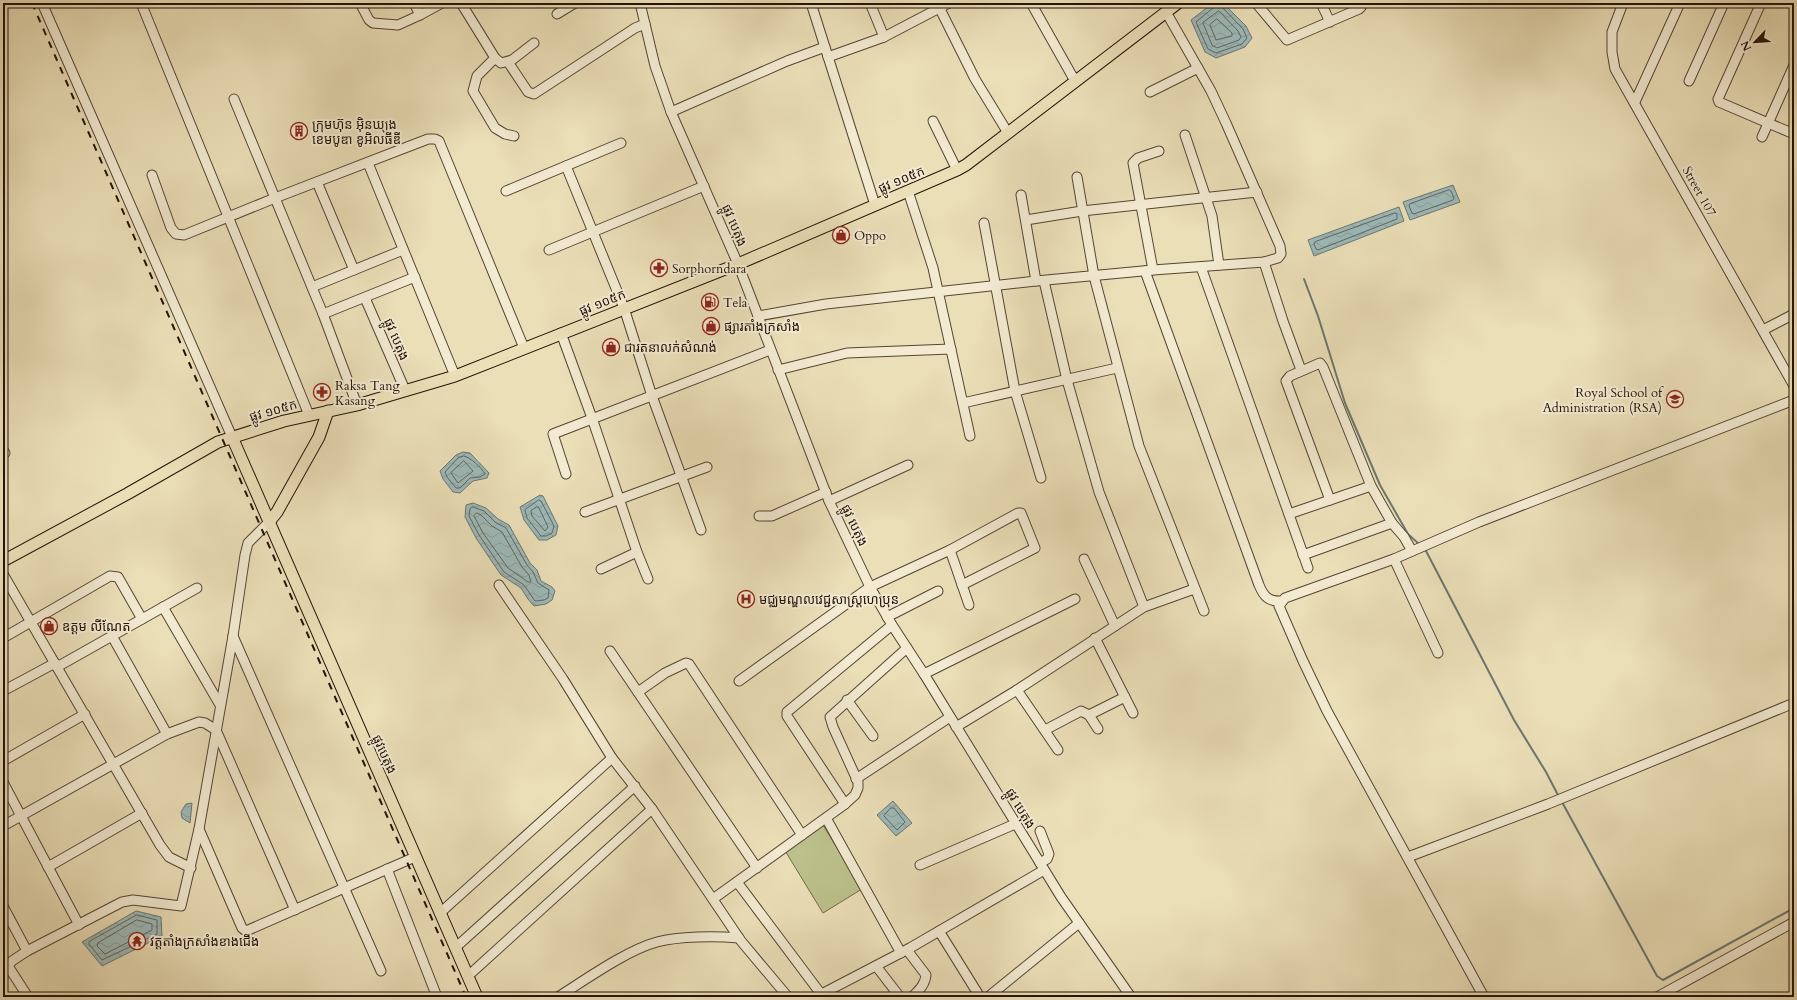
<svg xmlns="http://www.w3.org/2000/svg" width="1797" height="1000" font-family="Cardo,'Noto Sans Khmer',serif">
<defs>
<pattern id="water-waves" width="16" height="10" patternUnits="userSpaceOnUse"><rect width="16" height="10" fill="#9dbaba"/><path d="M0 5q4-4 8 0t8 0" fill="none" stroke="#879f9e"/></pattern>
</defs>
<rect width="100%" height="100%" fill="#ebdfb8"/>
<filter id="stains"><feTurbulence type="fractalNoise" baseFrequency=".005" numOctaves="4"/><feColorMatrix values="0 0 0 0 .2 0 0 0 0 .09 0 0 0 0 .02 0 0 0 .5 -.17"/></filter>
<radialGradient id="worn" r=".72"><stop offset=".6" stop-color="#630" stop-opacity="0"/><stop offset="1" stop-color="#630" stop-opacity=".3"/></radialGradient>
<path fill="#bcc18b" stroke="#706a49" d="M 823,825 L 862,889 L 823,913 L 784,849 Z"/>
<g fill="url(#water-waves)" stroke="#6c7772">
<path d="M 1213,3 L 1223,3 L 1246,26 L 1252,38 L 1245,47 L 1216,58 L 1205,52 L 1191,20 Z"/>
<path d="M 1453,185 L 1460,202 L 1410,220 L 1403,202 Z"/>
<path d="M 1399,207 L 1404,221 L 1314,256 L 1308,240 Z"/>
<path d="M 463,452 L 470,453 L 489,473 L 487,478 L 473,481 L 460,493 L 453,492 L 443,479 L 440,471 L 456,455 Z"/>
<path d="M 540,495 L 543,496 L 558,526 L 556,535 L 547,540 L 539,540 L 524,520 L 520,507 Z"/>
<path d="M 473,503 L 486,508 L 498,519 L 509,525 L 530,563 L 537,570 L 541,581 L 552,587 L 555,591 L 552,600 L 546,604 L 534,606 L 528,599 L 521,588 L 501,575 L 476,538 L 465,517 L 466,505 Z"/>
<path d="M 893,801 L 912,823 L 896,836 L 877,815 Z"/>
<path d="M 192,803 L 190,823 L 182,818 L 181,812 L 186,804 Z"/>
<path d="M 136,911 L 161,917 L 162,936 L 102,966 L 82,942 Z"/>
</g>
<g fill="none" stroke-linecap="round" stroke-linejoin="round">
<g stroke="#606660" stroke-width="1">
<path d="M 1215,3 L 1214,7 L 1196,22 L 1208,49 L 1216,53 L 1242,44 L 1247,38 L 1243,29 L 1222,7 L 1221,3"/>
<path d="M 1219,11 L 1238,31 L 1241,37 L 1239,40 L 1217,48 L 1212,45 L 1203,23 Z"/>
<path d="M 1217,19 L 1232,33 L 1232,36 L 1216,40 L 1210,25 Z"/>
<path d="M 1449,190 L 1451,191 L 1454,198 L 1453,200 L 1414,214 L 1412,213 L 1409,206 L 1410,204 Z"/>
<path d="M 1395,213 L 1397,214 L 1397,219 L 1318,250 L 1316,249 L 1314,244 L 1315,242 Z"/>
<path d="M 464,456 C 470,457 482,468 485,474 L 480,477 L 470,478 L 460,488 L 456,488 L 447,477 L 445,472 L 458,458 Z"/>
<path d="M 464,461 L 473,471 L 458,483 L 451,473 Z"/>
<path d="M 539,500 L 541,501 L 554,526 L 552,533 L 546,536 L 541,536 L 527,518 L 525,510 Z"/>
<path d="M 473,507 L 484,511 L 495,522 L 506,528 L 527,565 L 533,572 L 538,583 L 549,590 L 548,598 L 544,600 L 535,601 L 524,585 L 504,572 L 479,535 L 469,516 L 470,509 Z"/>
<path d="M 537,507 L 539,508 L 548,527 L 545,531 L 532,516 L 531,511 Z"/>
<path d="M 477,513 L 481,515 L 492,526 L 502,532 L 522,567 L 529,575 L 531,582 L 528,582 L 508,568 L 483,533 L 474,516 Z"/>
<path d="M 891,808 L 894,808 L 905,822 L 897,830 L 884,816 Z"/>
<path d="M 137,915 L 157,920 L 157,934 L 102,960 L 89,944 L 89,942 Z"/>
<path d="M 137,920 L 152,924 L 152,930 L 105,954 L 97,946 L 98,943 Z"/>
</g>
<g stroke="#6c7772" stroke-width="2">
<path d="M 1304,279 L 1318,316 L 1345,403 L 1380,485 L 1408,534 L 1420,545"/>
<path d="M 1425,549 L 1514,720 L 1546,772 L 1559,797"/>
<path d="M 1562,802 L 1657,976 L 1663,980 L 1794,908"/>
</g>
<g stroke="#554533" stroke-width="11">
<g id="minor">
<path d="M 42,3 L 232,437"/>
<path d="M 141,3 L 309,415"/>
<path d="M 360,3 L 369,20 L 373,23 L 398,25 L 420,15 L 442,3"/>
<path d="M 414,3 L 420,15"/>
<path d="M 461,3 L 495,58 L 501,63 L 512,60 L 534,43"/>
<path d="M 640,3 L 655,66 L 671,112 L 738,264 L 829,501 L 870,587 L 892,625 L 924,674 L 1061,897 L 1131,997"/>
<path d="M 811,3 L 875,205"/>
<path d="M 870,3 L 884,37"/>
<path d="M 1031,3 L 1075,81"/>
<path d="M 1256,3 L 1287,40 L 1359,9 L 1361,7 L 1359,3"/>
<path d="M 1321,3 L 1330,22"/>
<path d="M 1623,3 L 1612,32 L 1612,52 L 1615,69 L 1794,386"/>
<path d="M 1761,3 L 1718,99 L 1719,102 L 1794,134"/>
<path d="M 940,9 L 975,79 L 1008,133"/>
<path d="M 557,14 L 575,3"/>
<path d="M 828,57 L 884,37 L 949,3"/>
<path d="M 495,58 L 477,76 L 473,91 L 495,128 L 505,134 L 514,136"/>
<path d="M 508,62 L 528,92 L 534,94 L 635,28 L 645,24"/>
<path d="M 1689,81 L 1724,3"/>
<path d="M 1150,92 L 1198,68"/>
<path d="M 234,99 L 323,314 L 357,405"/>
<path d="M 1635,102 L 1680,3"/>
<path d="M 671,112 L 787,61 L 825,47"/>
<path d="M 933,121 L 957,170"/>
<path d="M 1185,135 L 1212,216 L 1219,265"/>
<path d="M 1762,137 L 1794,65"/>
<path d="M 368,163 L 455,376"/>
<path d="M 566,166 L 624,308 L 652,396 L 701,530"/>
<path d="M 152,175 L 171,228 L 176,234 L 184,235 L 275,198 L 428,139 L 435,139 L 439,141 L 524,348"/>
<path d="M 1077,177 L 1094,276 L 1139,446 L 1204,611"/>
<path d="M 317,182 L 354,270"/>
<path d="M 506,191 L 621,143"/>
<path d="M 908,191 L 933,268 L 970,436"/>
<path d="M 1021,195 L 1036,281"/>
<path d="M 1026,220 L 1082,211 L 1257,192"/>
<path d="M 984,223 L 1015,391 L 1041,478"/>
<path d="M 549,250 L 704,186"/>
<path d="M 1264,262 L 1283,321 L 1301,370"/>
<path d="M 1201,267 L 1308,568"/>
<path d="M 1153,270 L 1133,163 L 1138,158 L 1159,151"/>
<path d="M 1145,271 L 1259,585 C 1264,597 1269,602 1282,601"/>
<path d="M 1044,281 L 1067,380 L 1099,492 L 1144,607"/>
<path d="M 312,287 L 403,250"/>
<path d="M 365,298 L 405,390"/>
<path d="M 323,314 L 415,277"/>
<path d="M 758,316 L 826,304 L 1036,281 L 1153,270 L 1264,262 L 1278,258 L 1281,254 L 1280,246 L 1226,123 L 1211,91 L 1166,12"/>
<path d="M 1763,330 L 1794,314"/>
<path d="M 561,333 L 592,418 L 637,552 L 648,579"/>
<path d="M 778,370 L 847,353 L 951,349"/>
<path d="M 963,403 L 1117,368"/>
<path d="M 3,450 L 5,453"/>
<path d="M 566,474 L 553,434 L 770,350"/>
<path d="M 1330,500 L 1286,381 L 1290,376 L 1320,363 L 1323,367 L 1371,486 L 1392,523 L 1404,537 L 1412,551"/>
<path d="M 829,501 L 908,465"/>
<path d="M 585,512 L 707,467"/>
<path d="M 1289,514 L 1371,486"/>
<path d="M 759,516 L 772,516 L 826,492"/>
<path d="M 950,550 L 969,605"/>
<path d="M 1303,555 L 1392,523"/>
<path d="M 1084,559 L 1115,626"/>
<path d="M 1394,559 L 1438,653"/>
<path d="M 601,569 L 637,552"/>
<path d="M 3,574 L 160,845 L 169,857 L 191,868"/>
<path d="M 499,585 L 563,679 L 612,758 L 652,809 L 741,941 L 788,997"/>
<path d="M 163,607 L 220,705"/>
<path d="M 887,617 L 938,591"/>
<path d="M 112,636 L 167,734"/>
<path d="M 233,636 L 381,971"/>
<path d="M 3,638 L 110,576 L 118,577 L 142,619"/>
<path d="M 1095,638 L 1133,713"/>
<path d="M 610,651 L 757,868"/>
<path d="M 57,667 L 197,588"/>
<path d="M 924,674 L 1075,599"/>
<path d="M 739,681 L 870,587 L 950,550 L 1018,513 L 1021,513 L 1035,548 L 962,585"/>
<path d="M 1017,690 L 1058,750"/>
<path d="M 3,691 L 55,663"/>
<path d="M 638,692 L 665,673 L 686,663 L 689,664 L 802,835"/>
<path d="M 847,700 L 873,736"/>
<path d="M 1089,715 L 1125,697"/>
<path d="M 956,727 L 1017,690 L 1144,607 L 1194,589"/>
<path d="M 1045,730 L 1081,711 L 1089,715 L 1098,729"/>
<path d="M 3,761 L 85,714"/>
<path d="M 856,779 L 950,717"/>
<path d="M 3,782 L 79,925"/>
<path d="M 845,804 L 787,716 L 787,712 L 892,625"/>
<path d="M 826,818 L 901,953"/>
<path d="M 3,826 L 167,734 L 199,722 L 205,723 L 216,730 L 295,910"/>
<path d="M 199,829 L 242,928 L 246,931 L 415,857"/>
<path d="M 1408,857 L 1548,804 L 1794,703"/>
<path d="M 1040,863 L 1047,859 L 1049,854 L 1040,831"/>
<path d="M 920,865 L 1015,824"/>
<path d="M 48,867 L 142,813"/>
<path d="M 387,869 L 437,997"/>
<path d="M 737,882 L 821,994"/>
<path d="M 713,899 L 845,804 L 855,795 L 858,788 L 858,782 L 833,727 L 830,717 L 907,648"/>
<path d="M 3,906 L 27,951"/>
<path d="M 440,913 L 612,758"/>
<path d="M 939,931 L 980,997"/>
<path d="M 455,948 L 635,786"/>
<path d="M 907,950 L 926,975 C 925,985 919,990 912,997"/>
<path d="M 8,966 L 12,961 L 27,951 L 122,902 L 133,900 L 181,906 L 199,829 L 233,636 L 245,555 L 248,543 L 269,522"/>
<path d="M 876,966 L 900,997"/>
<path d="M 3,971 L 8,966 L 28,997"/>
<path d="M 468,976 L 652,809"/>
<path d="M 558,997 C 585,980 627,950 657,942 C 679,936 716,936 739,938"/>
<path d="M 816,997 L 910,948 L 1044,870"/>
<path d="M 988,997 L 1079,923"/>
<path d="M 1484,997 L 1327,711 L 1303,661 L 1279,606 L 1285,598 L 1394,559 L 1479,522 L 1794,400"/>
<path d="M 1657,997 L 1794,922"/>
</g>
</g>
<g stroke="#231207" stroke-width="13">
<g id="major">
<path d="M 232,437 L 477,997"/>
<path d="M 269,522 L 277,512 L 319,437 L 328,411"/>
<path d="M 3,561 L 127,494 L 218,442 L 284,421 L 357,405 L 455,376 L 738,264 L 957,170 L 966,165 L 1178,3"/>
</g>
</g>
<use href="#minor" stroke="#f2ead1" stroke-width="9"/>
<use href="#major" stroke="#ebdfb8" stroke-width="11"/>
<path stroke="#231207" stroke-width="2" stroke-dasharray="7 7" stroke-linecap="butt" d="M 32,3 L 466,997"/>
</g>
<defs>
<g id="building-ring" transform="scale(0.9)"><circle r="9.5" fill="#f2ead1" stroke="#8f2418" stroke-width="1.5"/><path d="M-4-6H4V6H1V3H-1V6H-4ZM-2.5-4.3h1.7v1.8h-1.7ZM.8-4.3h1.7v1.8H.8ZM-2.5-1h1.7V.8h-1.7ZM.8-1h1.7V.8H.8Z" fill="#8f2418"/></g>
<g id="shop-ring" transform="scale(0.9)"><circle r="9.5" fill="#f2ead1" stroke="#8f2418" stroke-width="1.5"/><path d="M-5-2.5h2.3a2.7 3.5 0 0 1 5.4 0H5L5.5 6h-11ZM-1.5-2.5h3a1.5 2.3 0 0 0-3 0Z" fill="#8f2418"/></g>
<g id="pharmacy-ring" transform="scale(0.9)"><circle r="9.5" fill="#f2ead1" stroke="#8f2418" stroke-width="1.5"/><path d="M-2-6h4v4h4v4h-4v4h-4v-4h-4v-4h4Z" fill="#8f2418"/></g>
<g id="fuel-ring" transform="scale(0.9)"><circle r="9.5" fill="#f2ead1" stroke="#8f2418" stroke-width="1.5"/><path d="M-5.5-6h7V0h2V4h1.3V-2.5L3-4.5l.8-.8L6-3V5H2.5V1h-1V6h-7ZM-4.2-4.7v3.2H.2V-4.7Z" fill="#8f2418"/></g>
<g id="school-ring" transform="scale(0.9)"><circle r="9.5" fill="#f2ead1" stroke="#8f2418" stroke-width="1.5"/><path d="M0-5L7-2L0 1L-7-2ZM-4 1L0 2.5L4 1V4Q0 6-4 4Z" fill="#8f2418"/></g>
<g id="hospital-ring" transform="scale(0.9)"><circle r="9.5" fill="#f2ead1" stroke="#8f2418" stroke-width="1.5"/><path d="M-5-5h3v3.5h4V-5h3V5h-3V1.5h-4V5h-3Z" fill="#8f2418"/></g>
<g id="temple-ring" transform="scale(0.9)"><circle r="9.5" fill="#f2ead1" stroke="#8f2418" stroke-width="1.5"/><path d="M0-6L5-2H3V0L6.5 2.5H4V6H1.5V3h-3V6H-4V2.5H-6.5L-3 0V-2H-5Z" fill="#8f2418"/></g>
</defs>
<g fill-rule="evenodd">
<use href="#building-ring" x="299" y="131"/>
<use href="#shop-ring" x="841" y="235"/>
<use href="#pharmacy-ring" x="659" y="268"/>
<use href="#fuel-ring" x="710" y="302"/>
<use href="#shop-ring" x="711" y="326"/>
<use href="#shop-ring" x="611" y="347"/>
<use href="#pharmacy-ring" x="322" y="392"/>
<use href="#school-ring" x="1675" y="399"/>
<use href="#hospital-ring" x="746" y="599"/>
<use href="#shop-ring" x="49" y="626"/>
<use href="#temple-ring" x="137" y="941"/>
</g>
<g text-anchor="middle" stroke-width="4" stroke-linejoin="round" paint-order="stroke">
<g font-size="13" fill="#231207" stroke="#f2ead1" text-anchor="start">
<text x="312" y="129">ក្រុមហ៊ុន អ៊ិនឃ្យុង<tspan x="312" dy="15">ខេមបូឌា ខូអិលធីឌី</tspan></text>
<text x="854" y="240">Oppo</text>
<text x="672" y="273">Sorphorndara</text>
<text x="723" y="307">Tela</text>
<text x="724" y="331">ផ្សារតាំងក្រសាំង</text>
<text x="624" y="352">ជារតនាលក់សំណង់</text>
<text x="335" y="390">Raksa Tang<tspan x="335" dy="15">Kasang</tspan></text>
<text x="1662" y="397" text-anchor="end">Royal School of<tspan x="1662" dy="15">Administration (RSA)</tspan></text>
<text x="759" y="604">មជ្ឈមណ្ឌលវេជ្ជសាស្ត្រហេប្រុន</text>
<text x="62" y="631">ឧត្តម លីណែត</text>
<text x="150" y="946">វត្តតាំងក្រសាំងខាងជើង</text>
</g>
<g font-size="13" fill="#231207" stroke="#f2ead1">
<text transform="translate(901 179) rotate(-23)" y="5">ផ្លូវ ១០៥ក</text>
<text transform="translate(1700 191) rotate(61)" y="5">Street 107</text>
<text transform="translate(735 225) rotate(67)" y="5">ផ្លូវ បេតុង</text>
<text transform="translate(602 302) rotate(-22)" y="5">ផ្លូវ ១០៥ក</text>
<text transform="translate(397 339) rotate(67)" y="5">ផ្លូវ បេតុង</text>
<text transform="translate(273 410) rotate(-16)" y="5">ផ្លូវ ១០៥ក</text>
<text transform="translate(855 525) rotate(65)" y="5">ផ្លូវ បេតុង</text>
<text transform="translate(385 754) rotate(66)" y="5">ផ្លូវបេតុង</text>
<text transform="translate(1021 808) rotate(59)" y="5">ផ្លូវ បេតុង</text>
</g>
</g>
<rect width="1797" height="1000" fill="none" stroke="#ebdfb8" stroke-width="16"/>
<rect x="4" y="4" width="1789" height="992" fill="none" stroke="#231207" stroke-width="2"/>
<rect x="8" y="8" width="1781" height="984" fill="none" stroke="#231207"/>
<g transform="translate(1755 42) rotate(245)" stroke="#f2ead1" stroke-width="3" paint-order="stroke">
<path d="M0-3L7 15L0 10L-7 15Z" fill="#231207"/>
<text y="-6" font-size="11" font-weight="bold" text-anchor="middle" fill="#231207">N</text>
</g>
<rect width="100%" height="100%" filter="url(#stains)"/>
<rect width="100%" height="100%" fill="url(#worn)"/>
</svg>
